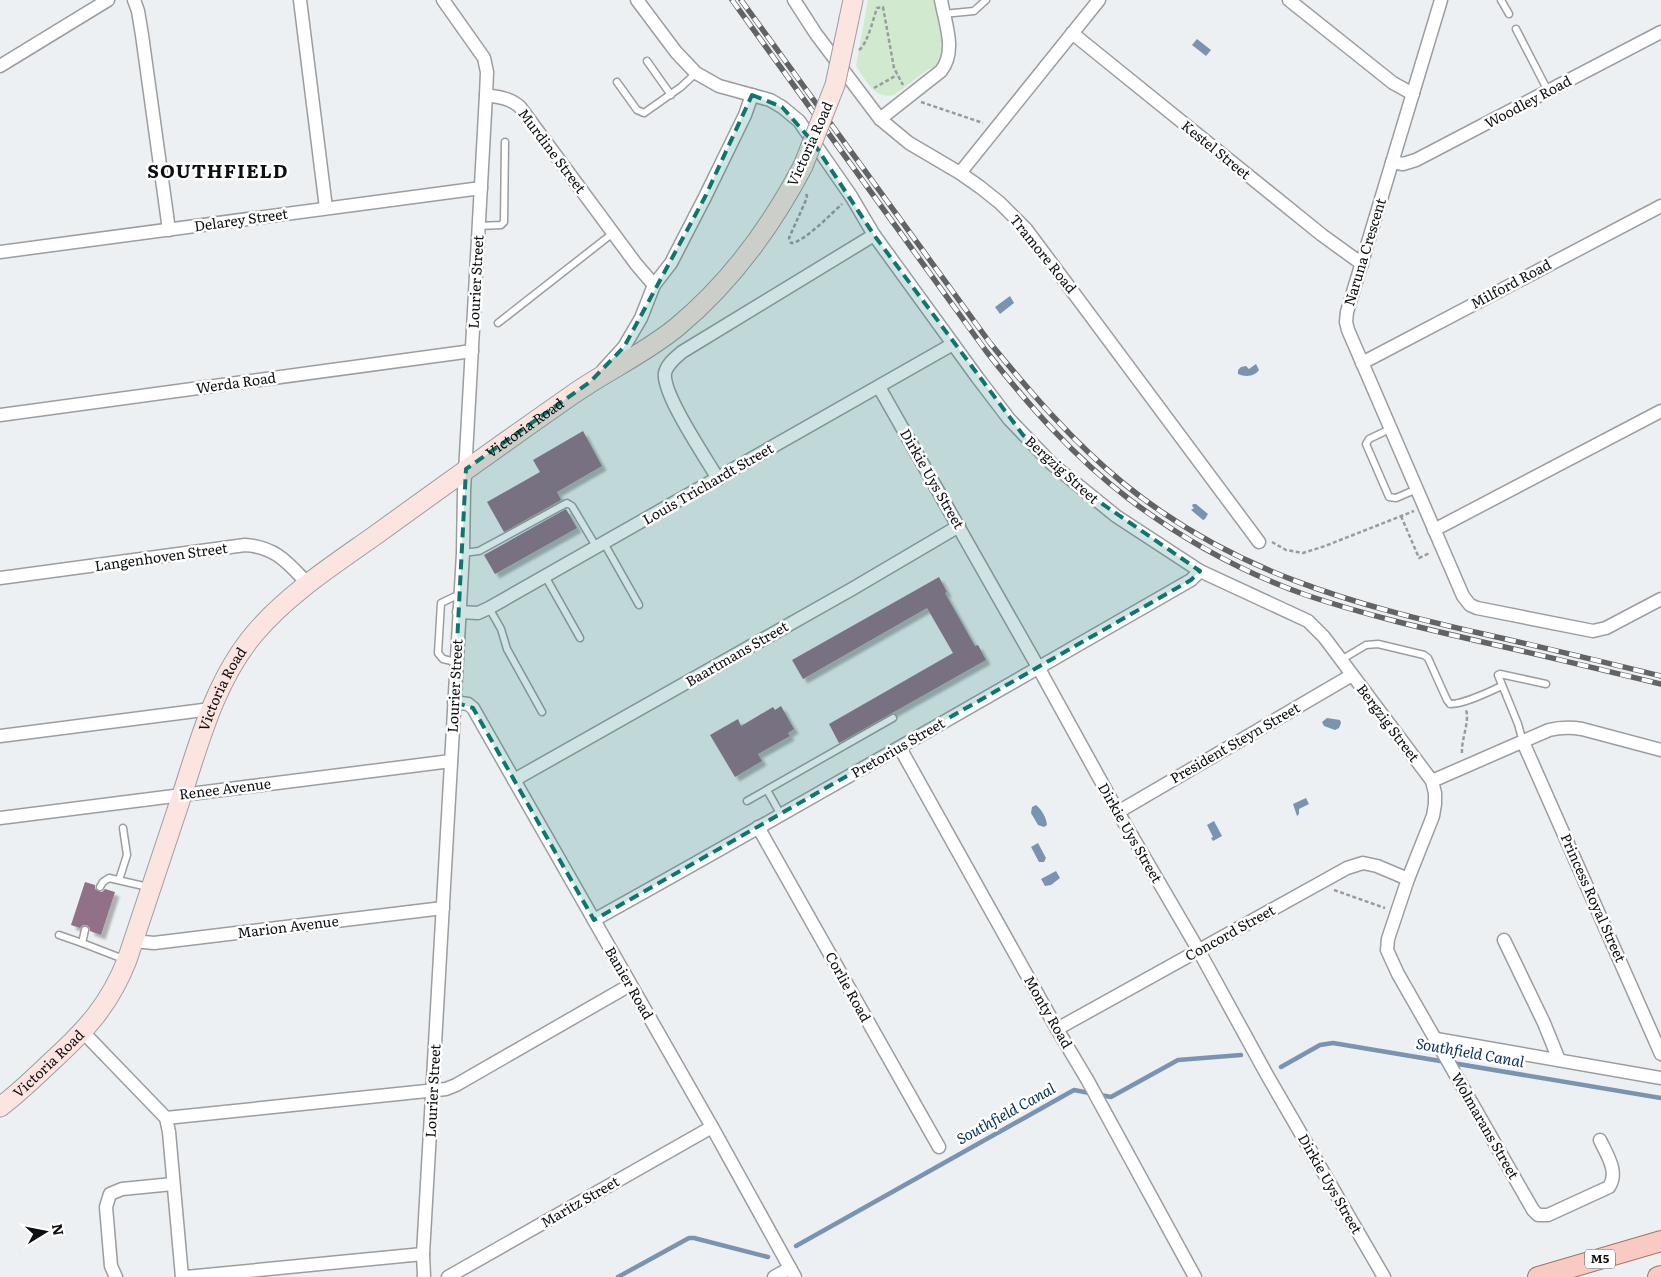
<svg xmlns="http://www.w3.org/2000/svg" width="1661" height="1277" font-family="Literata,serif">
<defs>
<filter id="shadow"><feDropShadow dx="4.5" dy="4.5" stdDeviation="1" flood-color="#0004"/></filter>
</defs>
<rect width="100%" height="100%" fill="#edf0f3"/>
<path fill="#d1eacf" d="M 868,0 L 934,0 C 938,19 951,54 934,68 L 930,68 L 894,95 C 874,100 866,80 856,66 Z"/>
<g fill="#7993b1">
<path d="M 1197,39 L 1211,50 L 1206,56 L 1192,45 Z"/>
<path d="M 1010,296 L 1014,303 L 1000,314 L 995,307 Z"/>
<path d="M 1256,364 L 1259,370 C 1254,377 1245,377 1238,374 L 1238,370 L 1241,367 L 1246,366 L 1249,369 Z"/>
<path d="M 1193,504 L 1196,504 L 1208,514 L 1205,519 L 1203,520 L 1191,510 L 1194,508 L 1192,506 Z"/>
<path d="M 1327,718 L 1340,720 L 1341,723 L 1339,728 L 1335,730 L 1324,726 L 1322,722 Z"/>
<path d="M 1306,798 L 1309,804 L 1299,809 L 1299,814 L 1297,816 L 1293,804 Z"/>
<path d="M 1036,805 C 1042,810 1046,817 1047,825 L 1044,827 L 1038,825 L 1031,813 L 1032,807 Z"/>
<path d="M 1214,821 L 1222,836 L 1213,841 L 1211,838 L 1213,837 L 1207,825 Z"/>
<path d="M 1038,843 L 1046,858 L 1044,862 L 1039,862 L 1031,847 Z"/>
<path d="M 1056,871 L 1060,878 L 1051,885 L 1045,886 L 1041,879 Z"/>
</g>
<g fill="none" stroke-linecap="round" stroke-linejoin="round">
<g stroke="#7993b1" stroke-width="4.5">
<path d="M 1281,1067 L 1320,1045 L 1333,1043 L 1661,1098"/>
<path d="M 796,1246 L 1074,1090 L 1111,1097 L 1178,1060 L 1241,1055"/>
<path d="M 618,1277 L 689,1238 L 694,1238 L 768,1257"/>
</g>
</g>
<g fill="#927087" filter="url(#shadow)">
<path d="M 583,431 L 602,466 L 557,492 L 561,500 L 504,532 L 487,502 L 540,472 L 533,460 Z"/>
<path d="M 566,509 L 577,528 L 495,574 L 484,555 Z"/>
<path d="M 939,577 L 947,592 L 945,593 L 975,646 L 978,645 L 986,660 L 839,743 L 829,724 L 953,653 L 927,608 L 803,679 L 792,660 Z"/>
<path d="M 781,706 L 794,729 L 788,733 L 790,736 L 758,754 L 762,761 L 735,777 L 710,735 L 738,719 L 741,726 L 773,707 L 775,710 Z"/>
<path d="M 85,882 L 95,885 L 95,889 L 98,891 L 102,892 L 105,889 L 115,892 L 101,935 L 90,931 L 90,928 L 87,925 L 83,925 L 80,928 L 71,925 Z"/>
</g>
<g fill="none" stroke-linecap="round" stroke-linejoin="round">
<g stroke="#9b9da0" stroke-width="9">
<g id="lane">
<path d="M 1501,0 L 1509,14"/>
<path d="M 943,14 L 974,11 L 986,0"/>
<path d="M 1516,29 L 1548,91"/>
<path d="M 647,61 L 671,95"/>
<path d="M 617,82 L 637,110 L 644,113 L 681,87 L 696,73"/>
<path d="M 479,226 L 501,225 L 504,222 L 505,142"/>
<path d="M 498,323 L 613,233"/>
<path d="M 1390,429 L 1369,439 L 1366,444 L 1389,497 L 1396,498 L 1417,489"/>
<path d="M 604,543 L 639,605"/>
<path d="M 463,553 L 479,551 L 567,503 L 572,506 L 597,548"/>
<path d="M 545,576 L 580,638"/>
<path d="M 489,608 L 501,629 L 507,649 L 542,712"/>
<path d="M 1341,660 L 1366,645 L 1378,644 L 1424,655 L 1428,658 L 1447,700 L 1450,704 C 1465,704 1488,692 1502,686"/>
<path d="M 456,662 L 443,659 L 438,653 L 441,603 L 460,594"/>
<path d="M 1523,742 L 1518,724 L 1498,675 L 1500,674 L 1546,684"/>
<path d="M 767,790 L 781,815"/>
<path d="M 747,801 L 893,718"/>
<path d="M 119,880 L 127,855 L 123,828"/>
<path d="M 100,887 L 103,882 L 109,878 L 148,887"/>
<path d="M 85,930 L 82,943 L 126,960"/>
<path d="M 59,935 L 82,943"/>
</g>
</g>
<g stroke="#9b9da0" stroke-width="15">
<g id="street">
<path d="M 134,0 L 138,11 L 142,35 L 169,230"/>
<path d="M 300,0 L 326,208"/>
<path d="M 443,0 L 484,58 L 487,72 L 486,95 C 499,97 510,98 520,107 L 636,264 L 654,285"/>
<path d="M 637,0 L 676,52 L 696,73 L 719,86 L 770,100 L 782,107 L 799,121 L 851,196 L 874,235 L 977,377 L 1009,419 L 1052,464 L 1116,516 L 1200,571 L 1308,621 L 1324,637 L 1432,781 L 1435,793 L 1435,804 L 1433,816 L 1408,879 L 1388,939 L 1387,950 L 1398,974 L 1533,1210 L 1538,1215 L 1548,1215 L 1609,1187 C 1619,1172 1607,1155 1600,1140"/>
<path d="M 794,0 L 816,34 L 880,119 L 909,143 L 960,173 L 980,187 L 1000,203 L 1026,229 L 1259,542"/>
<path d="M 1289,0 L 1393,83 L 1413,94"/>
<path d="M 1441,0 L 1347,312 L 1346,322 L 1348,330 L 1463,596 L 1470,605 L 1477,608 L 1593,631 L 1606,628 L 1661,599"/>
<path d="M 1072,33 L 1322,235 L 1362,264"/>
<path d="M 0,66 L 108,0"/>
<path d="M 880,119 L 941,71 C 957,51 945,23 941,0"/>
<path d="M 1392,162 L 1403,164 L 1416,160 L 1661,32"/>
<path d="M 960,173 L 1099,0"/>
<path d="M 0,252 L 481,188"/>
<path d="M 1362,363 L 1661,206"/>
<path d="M 603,370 L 624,347 L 641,318 L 654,285 L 671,263 L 705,197 L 745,115 L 752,95"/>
<path d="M 879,387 L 1038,667 L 1118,812 L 1199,951 L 1267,1075 L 1384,1277"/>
<path d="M 0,415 L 472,351"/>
<path d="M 718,479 C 706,458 662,394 665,373 C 667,364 675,358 682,352 L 874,235"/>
<path d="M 1434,530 L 1661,411"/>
<path d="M 0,578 L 245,545 C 276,547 288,563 308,584"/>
<path d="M 459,612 L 478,613 L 489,608 L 953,344"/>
<path d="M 454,702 L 468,704 L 473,708 L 712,1127 L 795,1277"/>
<path d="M 0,736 L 211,709"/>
<path d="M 1523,742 L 1661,1054"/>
<path d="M 900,748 L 1057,1029 L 1088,1081 L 1195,1277"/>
<path d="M 514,780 L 852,589 L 959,526"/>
<path d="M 1432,781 L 1549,730 C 1561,727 1571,727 1582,729 L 1661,750"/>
<path d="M 1118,812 L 1352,675"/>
<path d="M 0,818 L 451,761"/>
<path d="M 758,827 L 939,1147"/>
<path d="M 594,920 C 794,809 992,694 1191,580 L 1200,571"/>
<path d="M 1504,940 L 1544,1023 L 1559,1060"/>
<path d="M 133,941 L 154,943 L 443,908"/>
<path d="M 1057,1029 L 1347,868 L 1363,863 L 1377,866 L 1408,879"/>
<path d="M 83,1032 L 166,1118 L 169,1132 L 182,1277"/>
<path d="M 1436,1039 L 1661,1078"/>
<path d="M 166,1118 L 446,1089 L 456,1085 L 630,985"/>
<path d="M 116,1277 L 111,1266 L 106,1207 L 110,1194 L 122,1189 L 173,1184"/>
<path d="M 186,1277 L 423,1254"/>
<path d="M 424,1277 L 423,1254 L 463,553 L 464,491 L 486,95"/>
<path d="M 448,1277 L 712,1127"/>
<path d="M 774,1277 L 790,1268"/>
</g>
</g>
<g stroke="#9b9da0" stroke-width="21">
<g id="secondary">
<path d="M 849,19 L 853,0"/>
<path id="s1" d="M 0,1107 C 19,1093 35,1077 52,1061 C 86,1030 110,1004 127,960 C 145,905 164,850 182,795 C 200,739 216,679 255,633 C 289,593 335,564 377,534 C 442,487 506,441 572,395 C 606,371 644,354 677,327 C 730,283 771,227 803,166"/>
</g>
</g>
<g stroke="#a47268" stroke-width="22">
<g id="primary">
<path d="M 1538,1277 L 1661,1241"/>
<path d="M 1658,1277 L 1661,1276"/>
</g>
</g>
<g stroke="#999c9e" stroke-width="2.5" stroke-dasharray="4 2.5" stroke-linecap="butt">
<path d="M 859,50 C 868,43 873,19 877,8 L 883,7 L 894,68 L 903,85"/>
<path d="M 874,88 L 897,75"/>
<path d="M 921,102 L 983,123"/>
<path d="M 806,194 L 807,196 L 806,200 L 789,238 L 791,243 C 803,243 832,213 842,204"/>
<path d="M 1401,516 L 1419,558 L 1430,553"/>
<path d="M 1272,542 L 1286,550 L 1303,553 L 1325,546 L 1414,511"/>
<path d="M 1462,753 C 1461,740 1470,721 1466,710"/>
<path d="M 1334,890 L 1385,908"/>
</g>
<use href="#lane" stroke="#fff" stroke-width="6"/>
<use href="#street" stroke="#fff" stroke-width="12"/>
<use href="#secondary" stroke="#fce5e0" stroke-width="19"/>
<use href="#primary" stroke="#f9cac1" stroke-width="20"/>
<g stroke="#616365" stroke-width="5.5">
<g id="rail">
<path d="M 732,0 L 986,351 C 1029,406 1074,457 1129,499 C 1182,539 1244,573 1306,595 C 1365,615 1426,629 1487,643 C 1545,656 1603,670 1661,684"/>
<path d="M 741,0 L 990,343 C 1031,393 1073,442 1123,483 C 1232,572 1354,605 1488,635 C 1546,648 1603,662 1661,676"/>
</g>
</g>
<use href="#rail" stroke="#fff" stroke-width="4" stroke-dasharray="11" stroke-linecap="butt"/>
<g stroke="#9b9da0" stroke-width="21" stroke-linecap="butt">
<path id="secondary-bridge" d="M 803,166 L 835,85 L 849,19"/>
</g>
<use href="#secondary-bridge" stroke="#fce5e0" stroke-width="19"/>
</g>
<path fill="#0f766e" fill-opacity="0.2" stroke="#0f766e" stroke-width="4" stroke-dasharray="10 6" stroke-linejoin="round" d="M 752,95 L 782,107 L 813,142 L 874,235 L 1023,435 L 1088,494 L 1200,571 L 1191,580 L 594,920 L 473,708 L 454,702 L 466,469 L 590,382 L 624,347 L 705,197 Z"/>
<g text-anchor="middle" stroke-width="5" stroke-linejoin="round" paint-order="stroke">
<rect fill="#fff" stroke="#565758" stroke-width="1" x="1585" y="1249.5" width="30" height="19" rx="4"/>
<g font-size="12" font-weight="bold" fill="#0e0f10">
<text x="1600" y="1263">M5</text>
</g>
<g font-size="14" fill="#0e0f10" stroke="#fff">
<text transform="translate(1528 102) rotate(-28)" y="5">Woodley Road</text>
<text transform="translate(810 144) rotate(-66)" y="5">Victoria Road</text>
<text transform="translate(1216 150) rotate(39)" y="5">Kestel Street</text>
<text transform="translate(552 151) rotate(53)" y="5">Murdine Street</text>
<text transform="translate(241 220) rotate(-8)" y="5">Delarey Street</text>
<text transform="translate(1365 252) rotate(-73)" y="5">Naruna Crescent</text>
<text transform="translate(1043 254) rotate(51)" y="5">Tramore Road</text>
<text transform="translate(476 282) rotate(-87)" y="5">Lourier Street</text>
<text transform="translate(1511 284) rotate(-28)" y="5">Milford Road</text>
<text transform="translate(236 383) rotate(-8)" y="5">Werda Road</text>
<text dy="5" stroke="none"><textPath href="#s1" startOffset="889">Victoria Road</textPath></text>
<text transform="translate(1062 470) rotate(42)" y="5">Bergzig Street</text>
<text transform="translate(932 479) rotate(60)" y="5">Dirkie Uys Street</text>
<text transform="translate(708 484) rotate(-30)" y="5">Louis Trichardt Street</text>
<text transform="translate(161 557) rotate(-8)" y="5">Langenhoven Street</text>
<text transform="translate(737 654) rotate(-30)" y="5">Baartmans Street</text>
<text transform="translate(455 686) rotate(-87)" y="5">Lourier Street</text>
<text dy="5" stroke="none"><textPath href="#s1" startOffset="484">Victoria Road</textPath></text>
<text transform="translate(1388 723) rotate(53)" y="5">Bergzig Street</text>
<text transform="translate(1235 743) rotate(-30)" y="5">President Steyn Street</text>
<text transform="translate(898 748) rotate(-30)" y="5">Pretorius Street</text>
<text transform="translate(225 789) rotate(-7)" y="5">Renee Avenue</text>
<text transform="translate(1130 833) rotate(60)" y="5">Dirkie Uys Street</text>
<text transform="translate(1593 898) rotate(66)" y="5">Princess Royal Street</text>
<text transform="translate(288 927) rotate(-7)" y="5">Marion Avenue</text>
<text transform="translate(1230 933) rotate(-29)" y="5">Concord Street</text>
<text transform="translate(629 983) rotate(60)" y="5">Banier Road</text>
<text transform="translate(848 987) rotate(61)" y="5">Corlie Road</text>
<text transform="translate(1048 1012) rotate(60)" y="5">Monty Road</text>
<text dy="5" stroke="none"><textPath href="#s1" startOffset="65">Victoria Road</textPath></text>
<text transform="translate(433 1091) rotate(-87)" y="5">Lourier Street</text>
<text transform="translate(1485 1126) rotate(60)" y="5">Wolmarans Street</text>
<text transform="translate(1330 1184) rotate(60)" y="5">Dirkie Uys Street</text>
<text transform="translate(580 1202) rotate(-30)" y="5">Maritz Street</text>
</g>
<g font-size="15" font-style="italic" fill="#093059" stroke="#fff">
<text transform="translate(1470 1053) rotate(10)" y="5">Southfield Canal</text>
<text transform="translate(1006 1114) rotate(-29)" y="5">Southfield Canal</text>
</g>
<g font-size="19" font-weight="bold" letter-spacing="1" fill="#0e0f10" stroke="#fff">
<text x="218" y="178">SOUTHFIELD</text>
</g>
</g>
<g transform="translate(45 1232) rotate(80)" stroke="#ffffff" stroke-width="4" paint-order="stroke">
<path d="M0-4L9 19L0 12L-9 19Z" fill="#0e0f10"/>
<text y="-8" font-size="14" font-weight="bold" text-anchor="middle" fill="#0e0f10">N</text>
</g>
</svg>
